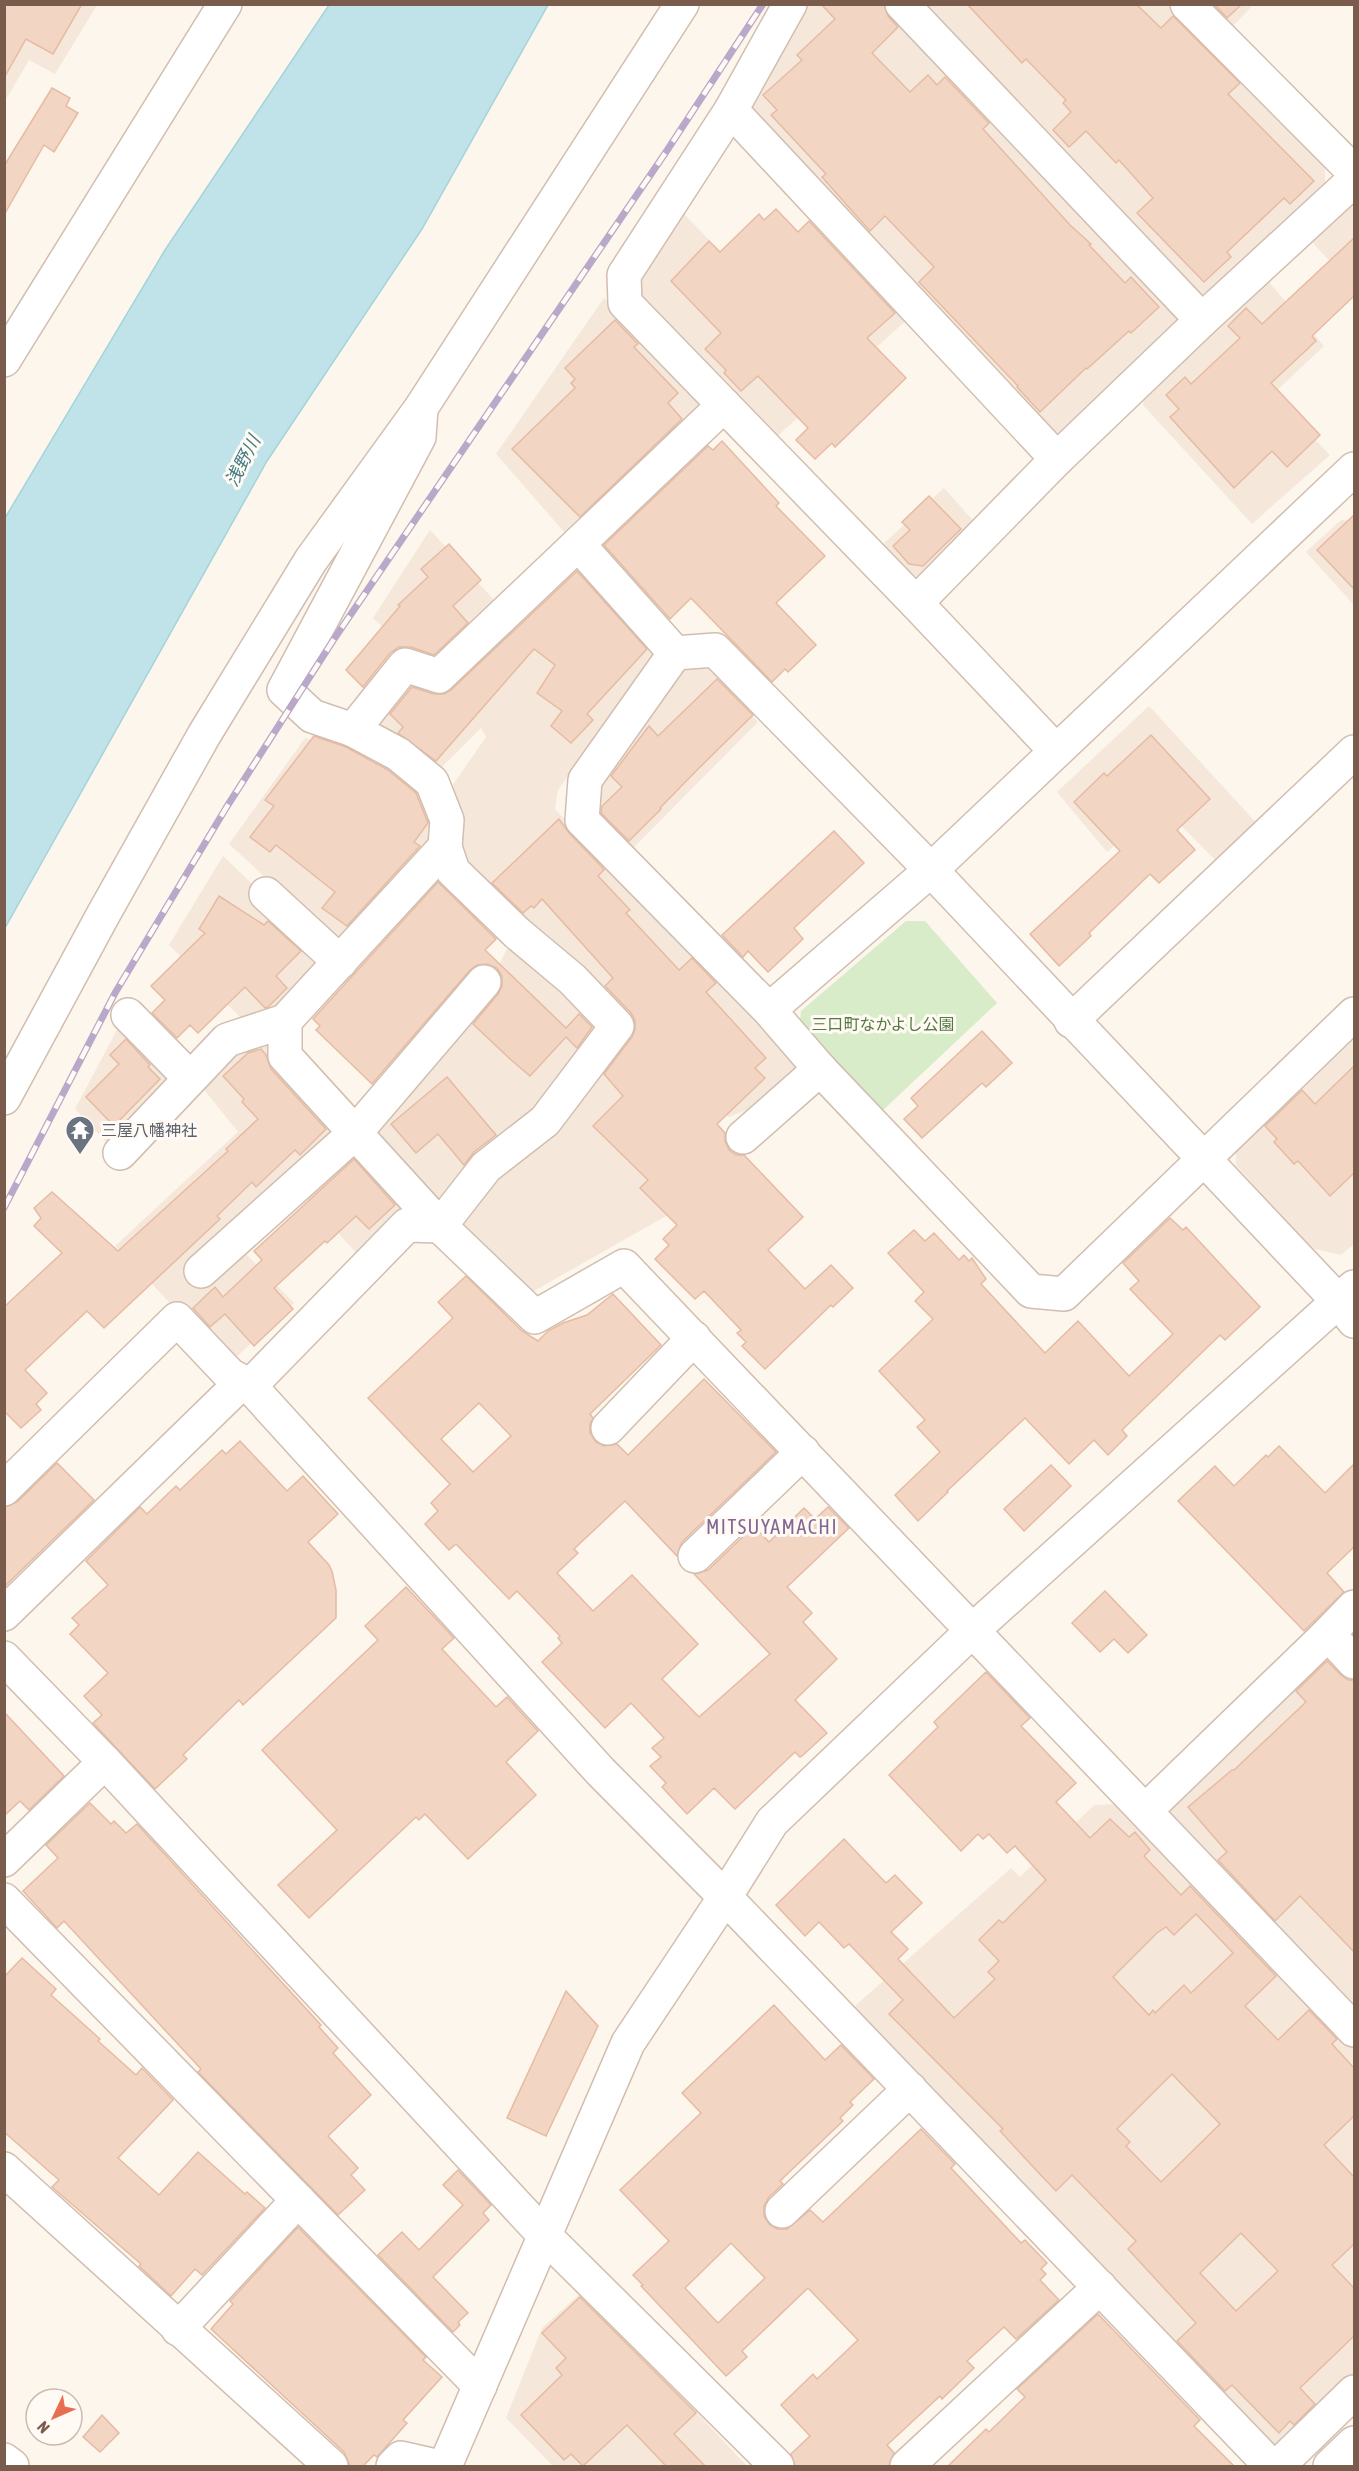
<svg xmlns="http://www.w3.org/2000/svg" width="1359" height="2471" font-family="'Asap Condensed','Noto Sans JP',sans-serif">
<rect width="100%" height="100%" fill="#fdf6ec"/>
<g fill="#f5e8da">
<path d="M 5,5 L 97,5 L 55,74 L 29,60 L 5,101 Z"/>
<path d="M 802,5 L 882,5 L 1181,311 L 1182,331 L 1074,435 L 1046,431 L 749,107 Z"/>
<path d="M 914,5 L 1167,5 L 1325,166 L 1325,192 L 1213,298 L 1195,291 Z"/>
<path d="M 1209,5 L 1253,5 L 1232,27 Z"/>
<path d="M 1346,205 L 1354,206 L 1354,287 L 1311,241 Z"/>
<path d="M 684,214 L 802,336 L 867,276 L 909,318 L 773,440 L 639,299 L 642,278 Z"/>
<path d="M 1267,280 L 1324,346 L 1272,395 L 1330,455 L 1252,524 L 1143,405 L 1145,395 Z"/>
<path d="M 604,298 L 705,404 L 564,532 L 496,454 Z"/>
<path d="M 944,488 L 977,525 L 928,575 L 907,577 L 879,548 Z"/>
<path d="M 1341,520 L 1354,521 L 1354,605 L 1306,552 Z"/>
<path d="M 430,530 L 494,600 L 431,656 L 404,647 L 373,618 Z"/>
<path d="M 575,556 L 663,647 L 558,790 L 555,809 L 797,1066 L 754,1107 L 729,1117 L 461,868 L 448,792 L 486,737 L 481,728 L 436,773 L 369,729 L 408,677 L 442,693 Z"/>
<path d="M 703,660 L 758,722 L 631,850 L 592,810 L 591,786 L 680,665 Z"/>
<path d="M 1149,706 L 1261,828 L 1220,865 L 1161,805 L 1107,852 L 1057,792 Z"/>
<path d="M 305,738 L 394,767 L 422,790 L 439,821 L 431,847 L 342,948 L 229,844 Z"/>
<path d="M 223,856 L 327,955 L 274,1015 L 248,1025 L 169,945 Z"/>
<path d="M 511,941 L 601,1029 L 540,1116 L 442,1212 L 372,1131 L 486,990 Z"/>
<path d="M 119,1026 L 170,1075 L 109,1145 L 75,1109 Z"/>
<path d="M 279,1030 L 340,1126 L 188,1267 L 201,1288 L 244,1252 L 294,1303 L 229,1364 L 115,1246 L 238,1132 L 198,1082 L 229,1042 Z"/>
<path d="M 624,1036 L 742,1153 L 682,1207 L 525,1296 L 451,1223 Z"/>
<path d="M 1354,1040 L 1354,1244 L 1341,1255 L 1310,1248 L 1236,1165 L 1236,1152 Z"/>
<path d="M 356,1147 L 419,1214 L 360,1257 L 303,1194 Z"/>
<path d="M 1334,1652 L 1354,1674 L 1354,2013 L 1170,1821 L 1171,1805 Z"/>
<path d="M 1121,1804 L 1354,2045 L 1354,2378 L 1283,2448 L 1265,2444 L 853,2017 L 856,2005 L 1011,1868 L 1020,1877 L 1094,1805 Z"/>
<path d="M 582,2292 L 747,2466 L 553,2466 L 506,2418 L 542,2328 Z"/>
</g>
<path fill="#d8ecc9" d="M 906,921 L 925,921 L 997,1003 L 881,1112 L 799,1029 L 801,1011 Z"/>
<path fill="#bfe3e8" stroke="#a5d3da" stroke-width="1.5" d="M 329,5 L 548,5 L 422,229 L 267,461 L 5,928 L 5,518 L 165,250 Z"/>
<g fill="#f3d5c3" stroke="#e6bba3" stroke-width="1.5" fill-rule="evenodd">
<path d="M 4,4 L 82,4 L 53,54 L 26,39 L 4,78 Z"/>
<path d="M 821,4 L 884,4 L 888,16 L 898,27 L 872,53 L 910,92 L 928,75 L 937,85 L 945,77 L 989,123 L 983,129 L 1070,225 L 1091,244 L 1089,245 L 1125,283 L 1131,277 L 1159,307 L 1131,333 L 1129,331 L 1087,369 L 1086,368 L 1040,412 L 1017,387 L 1018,386 L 919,282 L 934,267 L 885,216 L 870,231 L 822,177 L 826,174 L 771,115 L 777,110 L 763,95 L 802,60 L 797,55 L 835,19 Z"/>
<path d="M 967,4 L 1136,4 L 1161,28 L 1173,16 L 1240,83 L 1228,94 L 1314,181 L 1290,204 L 1284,198 L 1227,252 L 1231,257 L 1204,282 L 1137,213 L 1153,198 L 1119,160 L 1116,163 L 1086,131 L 1069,147 L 1053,130 L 1071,112 L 1063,103 L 1066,100 L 1026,59 L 1022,63 Z"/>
<path d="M 1214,4 L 1242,4 L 1227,18 Z"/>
<path d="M 52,88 L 70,98 L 66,106 L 78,113 L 54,152 L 44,145 L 4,215 L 4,166 Z"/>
<path d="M 776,209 L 798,232 L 809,221 L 895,313 L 867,338 L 906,378 L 835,447 L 832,443 L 815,459 L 796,440 L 808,428 L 758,376 L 741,391 L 724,373 L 726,370 L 705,349 L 721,333 L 671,281 L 709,241 L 720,252 L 759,214 L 764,220 Z"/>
<path d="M 1354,238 L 1354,296 L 1312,336 L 1316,341 L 1271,383 L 1320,435 L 1287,467 L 1272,451 L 1234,488 L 1170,417 L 1179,409 L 1166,395 L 1185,377 L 1191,384 L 1240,338 L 1228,326 L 1246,308 L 1262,324 Z"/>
<path d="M 615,320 L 638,344 L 634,347 L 678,393 L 668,403 L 682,419 L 580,517 L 512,449 L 575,388 L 571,383 L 575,379 L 565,368 Z"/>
<path d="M 722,441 L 779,503 L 776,506 L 825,556 L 776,603 L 816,645 L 788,672 L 785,669 L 772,682 L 691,598 L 670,619 L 604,545 L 708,446 L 713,450 Z"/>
<path d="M 929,496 L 961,529 L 923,566 L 909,564 L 893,546 L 910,530 L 902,522 Z"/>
<path d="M 1354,515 L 1354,589 L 1317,550 Z"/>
<path d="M 449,544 L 481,580 L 453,606 L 468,623 L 434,655 L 411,647 L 399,647 L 390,653 L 363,687 L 346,670 L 400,606 L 398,605 L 428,577 L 421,569 Z"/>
<path d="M 577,571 L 647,649 L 587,714 L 593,720 L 571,743 L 551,726 L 562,711 L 537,693 L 555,665 L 534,649 L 436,761 L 398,733 L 403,727 L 390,714 L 412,687 L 434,694 L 444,694 L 451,690 Z"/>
<path d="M 717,679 L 753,715 L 699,768 L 660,808 L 661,809 L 629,841 L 601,813 L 602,806 L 622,787 L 611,776 L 649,726 L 658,736 Z"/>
<path d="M 1151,735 L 1210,799 L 1177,830 L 1195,850 L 1159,883 L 1150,874 L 1089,933 L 1091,936 L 1059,966 L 1030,934 L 1120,851 L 1074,802 L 1104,773 L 1107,776 Z"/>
<path d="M 314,736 L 346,747 L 388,770 L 416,793 L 428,823 L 414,842 L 420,846 L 347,926 L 322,908 L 335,892 L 276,845 L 270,852 L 250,837 L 274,806 L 265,800 Z"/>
<path d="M 559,819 L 569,833 L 602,867 L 604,870 L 598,876 L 630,910 L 626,913 L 679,970 L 692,958 L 716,983 L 706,992 L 766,1058 L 755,1068 L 765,1078 L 717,1124 L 725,1133 L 725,1141 L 729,1150 L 736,1155 L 744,1155 L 803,1217 L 768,1250 L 805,1289 L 831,1265 L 853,1288 L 833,1307 L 831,1305 L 765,1369 L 742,1346 L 746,1342 L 737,1333 L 741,1330 L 704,1291 L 695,1299 L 655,1259 L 669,1245 L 663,1239 L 677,1225 L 640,1188 L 648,1180 L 593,1126 L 623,1096 L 604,1074 L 632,1037 L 635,1029 L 635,1020 L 631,1013 L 605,986 L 613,978 L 542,899 L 534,908 L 531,906 L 523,913 L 492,883 Z"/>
<path d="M 834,831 L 864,863 L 794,928 L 803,939 L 768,972 L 748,951 L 743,957 L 722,935 Z"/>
<path d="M 438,882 L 496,939 L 485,950 L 566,1028 L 579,1014 L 592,1027 L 577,1048 L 566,1037 L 530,1076 L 510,1059 L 473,1024 L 498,994 L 502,986 L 502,976 L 497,968 L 487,964 L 477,965 L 470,970 L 372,1084 L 316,1030 L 320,1026 L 313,1019 Z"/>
<path d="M 219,896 L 264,925 L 268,921 L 301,951 L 276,976 L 287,988 L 268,1007 L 265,1008 L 245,987 L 198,1033 L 190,1025 L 177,1038 L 152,1013 L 165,1000 L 151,986 L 205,933 L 199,929 Z"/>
<path d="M 982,1031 L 1012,1063 L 986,1087 L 982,1083 L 922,1138 L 904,1119 L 918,1106 L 911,1098 Z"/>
<path d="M 126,1039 L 150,1065 L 148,1067 L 160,1079 L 114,1126 L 86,1097 L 119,1064 L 110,1055 Z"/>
<path d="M 261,1049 L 266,1055 L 271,1069 L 326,1129 L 300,1155 L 295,1150 L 256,1187 L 252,1182 L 217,1216 L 220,1219 L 104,1328 L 87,1311 L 25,1370 L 47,1393 L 36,1404 L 41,1410 L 21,1428 L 4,1411 L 4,1307 L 62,1253 L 34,1226 L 41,1218 L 34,1208 L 52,1192 L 118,1251 L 228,1151 L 226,1149 L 258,1119 L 242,1102 L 244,1099 L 223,1076 L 248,1053 Z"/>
<path d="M 1354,1066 L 1354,1173 L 1330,1196 L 1298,1161 L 1294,1164 L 1274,1142 L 1277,1139 L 1265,1126 L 1302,1090 L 1315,1104 Z"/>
<path d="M 447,1077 L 496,1135 L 474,1152 L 464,1165 L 438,1134 L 416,1153 L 391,1124 Z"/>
<path d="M 354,1159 L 395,1205 L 369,1229 L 356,1216 L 327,1243 L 325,1241 L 274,1288 L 293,1309 L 254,1346 L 225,1314 L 210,1327 L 193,1308 L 215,1287 L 223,1297 L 262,1260 L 254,1251 Z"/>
<path d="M 1170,1218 L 1183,1230 L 1186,1227 L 1260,1307 L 1225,1340 L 1220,1335 L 1122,1430 L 1127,1436 L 1108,1455 L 1094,1440 L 1069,1464 L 1025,1418 L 947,1491 L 948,1492 L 918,1521 L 895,1495 L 940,1452 L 917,1427 L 925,1420 L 879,1371 L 933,1319 L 915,1301 L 924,1292 L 888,1253 L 914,1230 L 925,1241 L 934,1233 L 959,1260 L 964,1255 L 969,1261 L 972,1258 L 986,1279 L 981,1284 L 1045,1353 L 1078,1321 L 1129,1376 L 1173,1334 L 1130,1289 L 1139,1281 L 1123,1263 Z"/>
<path d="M 466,1276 L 522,1331 L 538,1341 L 548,1331 L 563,1323 L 587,1315 L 613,1294 L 661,1345 L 590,1414 L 593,1418 L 590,1424 L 590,1433 L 596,1442 L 604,1446 L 617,1444 L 628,1455 L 704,1379 L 776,1452 L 682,1542 L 677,1556 L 625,1501 L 574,1549 L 578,1553 L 557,1573 L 593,1611 L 632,1575 L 698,1644 L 662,1679 L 699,1717 L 770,1654 L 694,1574 L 708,1570 L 754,1526 L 769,1542 L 804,1508 L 815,1519 L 828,1507 L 849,1528 L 787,1587 L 812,1613 L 803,1622 L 837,1659 L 795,1700 L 827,1733 L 802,1756 L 800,1757 L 795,1752 L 735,1809 L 714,1788 L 687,1814 L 662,1787 L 666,1783 L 650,1766 L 661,1757 L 652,1748 L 664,1738 L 631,1703 L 605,1728 L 542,1662 L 562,1643 L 558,1638 L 560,1636 L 517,1591 L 509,1599 L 456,1544 L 449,1550 L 425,1524 L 438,1511 L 431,1503 L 450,1484 L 368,1398 L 453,1318 L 438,1302 ZM 479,1403 L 511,1436 L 473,1472 L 441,1439 Z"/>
<path d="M 240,1441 L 287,1491 L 303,1476 L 338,1514 L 308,1542 L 329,1565 L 332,1571 L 336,1590 L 336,1618 L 243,1705 L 239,1700 L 183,1755 L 187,1759 L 155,1789 L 93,1723 L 102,1715 L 84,1696 L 108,1673 L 70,1634 L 79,1625 L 72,1618 L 108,1585 L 86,1561 L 140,1507 L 147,1514 L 176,1486 L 180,1490 L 222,1450 L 226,1454 Z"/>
<path d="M 1279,1446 L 1325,1493 L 1354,1464 L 1354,1547 L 1327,1573 L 1344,1592 L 1304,1631 L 1178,1501 L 1215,1466 L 1234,1486 L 1266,1455 L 1268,1457 Z"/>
<path d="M 57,1463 L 94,1500 L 4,1587 L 4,1507 L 17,1502 Z"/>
<path d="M 1051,1465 L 1071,1486 L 1024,1531 L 1004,1509 Z"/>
<path d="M 406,1587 L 454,1638 L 442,1649 L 496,1707 L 507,1697 L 538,1731 L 506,1762 L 536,1795 L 468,1859 L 425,1814 L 419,1820 L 416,1817 L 309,1918 L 278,1885 L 337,1830 L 262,1750 L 378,1640 L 365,1626 Z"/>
<path d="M 1105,1591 L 1147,1635 L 1128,1653 L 1114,1639 L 1100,1652 L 1072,1623 Z"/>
<path d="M 1327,1661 L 1341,1675 L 1348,1680 L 1354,1680 L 1354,1952 L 1300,1896 L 1275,1921 L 1218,1860 L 1227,1852 L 1188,1807 L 1232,1770 L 1234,1770 L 1306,1702 L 1296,1691 Z"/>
<path d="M 986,1672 L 1030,1718 L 1021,1726 L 1076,1783 L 1056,1802 L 1090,1838 L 1110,1819 L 1129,1837 L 1135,1832 L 1150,1850 L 1144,1856 L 1181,1895 L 1190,1886 L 1276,1976 L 1245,2006 L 1278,2040 L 1309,2010 L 1337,2039 L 1332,2044 L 1354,2068 L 1354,2116 L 1324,2145 L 1354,2177 L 1354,2244 L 1332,2265 L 1354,2288 L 1354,2336 L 1300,2388 L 1315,2404 L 1294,2425 L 1290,2421 L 1279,2433 L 1232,2385 L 1225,2391 L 1177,2341 L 1196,2323 L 1128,2249 L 1136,2241 L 1072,2175 L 1056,2191 L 1036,2170 L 1000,2131 L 1003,2129 L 889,2014 L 903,2000 L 849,1944 L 844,1948 L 819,1922 L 805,1936 L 776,1905 L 844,1839 L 886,1883 L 895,1875 L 922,1903 L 891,1932 L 908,1949 L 898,1959 L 954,2018 L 995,1979 L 988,1972 L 999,1961 L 979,1940 L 999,1920 L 1003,1923 L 1046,1880 L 1015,1846 L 1007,1853 L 989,1834 L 983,1839 L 978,1834 L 961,1851 L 889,1775 L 938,1727 L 934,1722 ZM 1196,1914 L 1233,1953 L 1191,1993 L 1184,1985 L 1155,2013 L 1153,2010 L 1149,2015 L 1113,1977 L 1157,1933 L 1166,1927 L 1174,1935 ZM 1172,2074 L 1220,2124 L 1161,2182 L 1126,2146 L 1130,2142 L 1117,2129 ZM 1241,2233 L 1278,2271 L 1236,2311 L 1200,2273 Z"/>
<path d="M 4,1712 L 64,1776 L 29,1810 L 20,1801 L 4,1816 Z"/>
<path d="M 90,1803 L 111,1824 L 114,1821 L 126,1833 L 137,1824 L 321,2025 L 319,2027 L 338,2048 L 333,2053 L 371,2095 L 328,2136 L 358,2168 L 351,2175 L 365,2190 L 338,2215 L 198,2072 L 201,2069 L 64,1921 L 57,1928 L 23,1891 L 58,1858 L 46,1845 Z"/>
<path d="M 22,1958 L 56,1989 L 51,1995 L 100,2039 L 98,2041 L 136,2075 L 142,2068 L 173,2100 L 118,2158 L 159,2195 L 198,2152 L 245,2194 L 247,2192 L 265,2208 L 202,2275 L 195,2269 L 171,2296 L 139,2266 L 141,2264 L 52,2187 L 59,2180 L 4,2132 L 4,1977 Z"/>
<path d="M 566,1991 L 598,2026 L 546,2136 L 507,2118 Z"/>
<path d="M 774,2005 L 825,2060 L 841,2045 L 874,2079 L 850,2102 L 853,2105 L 840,2118 L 843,2121 L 780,2181 L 783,2184 L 769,2197 L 764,2206 L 764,2216 L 769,2224 L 777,2229 L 787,2229 L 810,2210 L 823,2222 L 921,2129 L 955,2164 L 951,2168 L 1021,2243 L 1025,2240 L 1047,2263 L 1041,2269 L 1046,2274 L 1040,2280 L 1059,2300 L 1016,2339 L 1004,2327 L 967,2361 L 974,2368 L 942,2399 L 940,2396 L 887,2445 L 894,2453 L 889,2466 L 795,2466 L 791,2454 L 810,2436 L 781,2405 L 813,2374 L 817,2379 L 858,2340 L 808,2288 L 742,2351 L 747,2357 L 726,2376 L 641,2286 L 643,2285 L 633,2275 L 669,2241 L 620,2190 L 701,2113 L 682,2093 ZM 731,2243 L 765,2278 L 718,2323 L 685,2288 Z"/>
<path d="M 458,2170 L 491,2205 L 483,2213 L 489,2220 L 433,2277 L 468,2313 L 458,2322 L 460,2325 L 453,2332 L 378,2255 L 402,2232 L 419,2250 L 463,2205 L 443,2185 Z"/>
<path d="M 298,2227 L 426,2357 L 423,2360 L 442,2377 L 403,2420 L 407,2423 L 377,2457 L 374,2455 L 363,2466 L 350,2466 L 344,2452 L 211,2329 L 233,2304 L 230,2301 Z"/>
<path d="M 580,2297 L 696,2413 L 674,2434 L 705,2466 L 666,2466 L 627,2425 L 583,2466 L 571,2454 L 564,2460 L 521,2415 L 562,2375 L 556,2368 L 566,2358 L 542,2333 Z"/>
<path d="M 1098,2314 L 1200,2420 L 1194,2426 L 1234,2466 L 948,2466 L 986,2429 L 989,2432 L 1025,2397 L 1017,2389 Z"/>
<path d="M 102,2415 L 119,2433 L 100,2452 L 83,2437 Z"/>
</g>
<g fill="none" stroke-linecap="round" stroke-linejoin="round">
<g stroke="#d1beb0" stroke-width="36">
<g id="minor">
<path d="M 790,4 L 731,110 L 624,275 L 625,303 L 916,603 L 1056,751"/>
<path d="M 902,4 L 1202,320"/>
<path d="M 1187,4 L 1354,172"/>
<path d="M 731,110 L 1057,459"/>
<path d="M 4,360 L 225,4"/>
<path d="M 916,603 L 1057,459 L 1202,320 L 1354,180"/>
<path d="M 675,653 L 578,544 L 724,405"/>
<path d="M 353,730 L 312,716 L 284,690 L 419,437 L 421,408"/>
<path d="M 445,847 L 285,1021 L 285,1056 L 440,1226 L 535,1317 L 624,1266 L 1354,2030"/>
<path d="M 266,894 L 340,962"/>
<path d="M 769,1010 L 931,870 L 715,650 L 675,653 L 585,780 L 582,820 L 769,1010 L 820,1069 L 1031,1291 L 1064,1294 L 1354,1014"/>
<path d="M 128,1015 L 190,1078"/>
<path d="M 1071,1021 L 1354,752"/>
<path d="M 743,1137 L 820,1069"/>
<path d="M 120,1153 L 227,1040 L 285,1021"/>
<path d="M 440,1226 L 486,1167 L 545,1121 L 617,1026 L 572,979 L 517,933 L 453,871 L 445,847 L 447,820 L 432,782 L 398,754 L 353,730 L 405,665 L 439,676 L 578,544"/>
<path d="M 201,1271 L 355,1133 L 484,982"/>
<path d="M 1339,1302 L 1354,1321"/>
<path d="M 250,1386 L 407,1225 L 440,1226"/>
<path d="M 608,1428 L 694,1338"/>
<path d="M 4,1489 L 177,1319 L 230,1375 L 250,1386 L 601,1772 L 725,1897 L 1271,2466"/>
<path d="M 695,1556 L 803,1452"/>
<path d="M 1354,1607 L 1328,1634 L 1354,1662"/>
<path d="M 4,1614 L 242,1382"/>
<path d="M 4,1658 L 105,1762 L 545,2236 L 777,2466"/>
<path d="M 1146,1810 L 1328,1634"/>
<path d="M 4,1860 L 105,1762"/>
<path d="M 4,1900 L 480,2386"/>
<path d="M 4,2169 L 331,2466"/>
<path d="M 782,2211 L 910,2089"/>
<path d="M 178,2329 L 298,2200"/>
<path d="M 4,2460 L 12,2466"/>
<path d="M 393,2466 L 401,2458 L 436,2466"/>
<path d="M 907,2466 L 1100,2287"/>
<path d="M 1278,2466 L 1354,2392"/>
<path d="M 1330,2466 L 1354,2443"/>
</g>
</g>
<g stroke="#d1beb0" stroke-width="36">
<g id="tertiary">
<path d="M 4,1098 L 103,915 L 204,735 L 311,560 L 421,408 L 682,4"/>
<path d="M 1339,1302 L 931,870 L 1354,469"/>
<path d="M 445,2466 L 628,2043 L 725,1897 L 772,1822 L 974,1629 L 1354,1287"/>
</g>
</g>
<use href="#minor" stroke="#fff" stroke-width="33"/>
<use href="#tertiary" stroke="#fff" stroke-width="33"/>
<g stroke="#b9a8c9" stroke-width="7">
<path id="rail" d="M 4,1208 L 115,993 L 226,808 L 334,639 L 666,152 L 763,4"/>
</g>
<use href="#rail" stroke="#fffaf3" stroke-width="4.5" stroke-dasharray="14" stroke-linecap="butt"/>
</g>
<defs>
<g id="temple-pin" transform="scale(1.5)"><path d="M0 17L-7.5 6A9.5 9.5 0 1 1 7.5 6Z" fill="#6b7280" stroke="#fffaf3"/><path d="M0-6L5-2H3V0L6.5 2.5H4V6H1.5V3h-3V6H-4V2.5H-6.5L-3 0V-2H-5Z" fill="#fff"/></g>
</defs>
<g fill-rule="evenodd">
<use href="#temple-pin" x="80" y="1130"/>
</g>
<g text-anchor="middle" stroke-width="6" stroke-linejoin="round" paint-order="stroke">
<g font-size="16" fill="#537a41" stroke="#fffaf3">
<text x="883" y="1030">三口町なかよし公園</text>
</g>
<g font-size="16" fill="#5b616d" stroke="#fffaf3" text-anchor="start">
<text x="101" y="1136">三屋八幡神社</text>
</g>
<g font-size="18" font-style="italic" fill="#437c86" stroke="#fffaf3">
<text transform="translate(243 461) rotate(-63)" y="6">浅野川</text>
</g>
<g font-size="20" letter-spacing="1.5" fill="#846695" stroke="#fffaf3">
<text x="772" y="1534">MITSUYAMACHI</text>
</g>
</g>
<rect width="1359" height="2471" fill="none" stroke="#7a5c4d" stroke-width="12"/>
<g transform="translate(54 2417) rotate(226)"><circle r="28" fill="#fffaf3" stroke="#cabbb1" stroke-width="1.5"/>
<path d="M0-4.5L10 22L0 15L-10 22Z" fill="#e76f51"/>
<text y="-9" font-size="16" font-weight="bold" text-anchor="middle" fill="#7a5c4d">N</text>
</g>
</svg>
